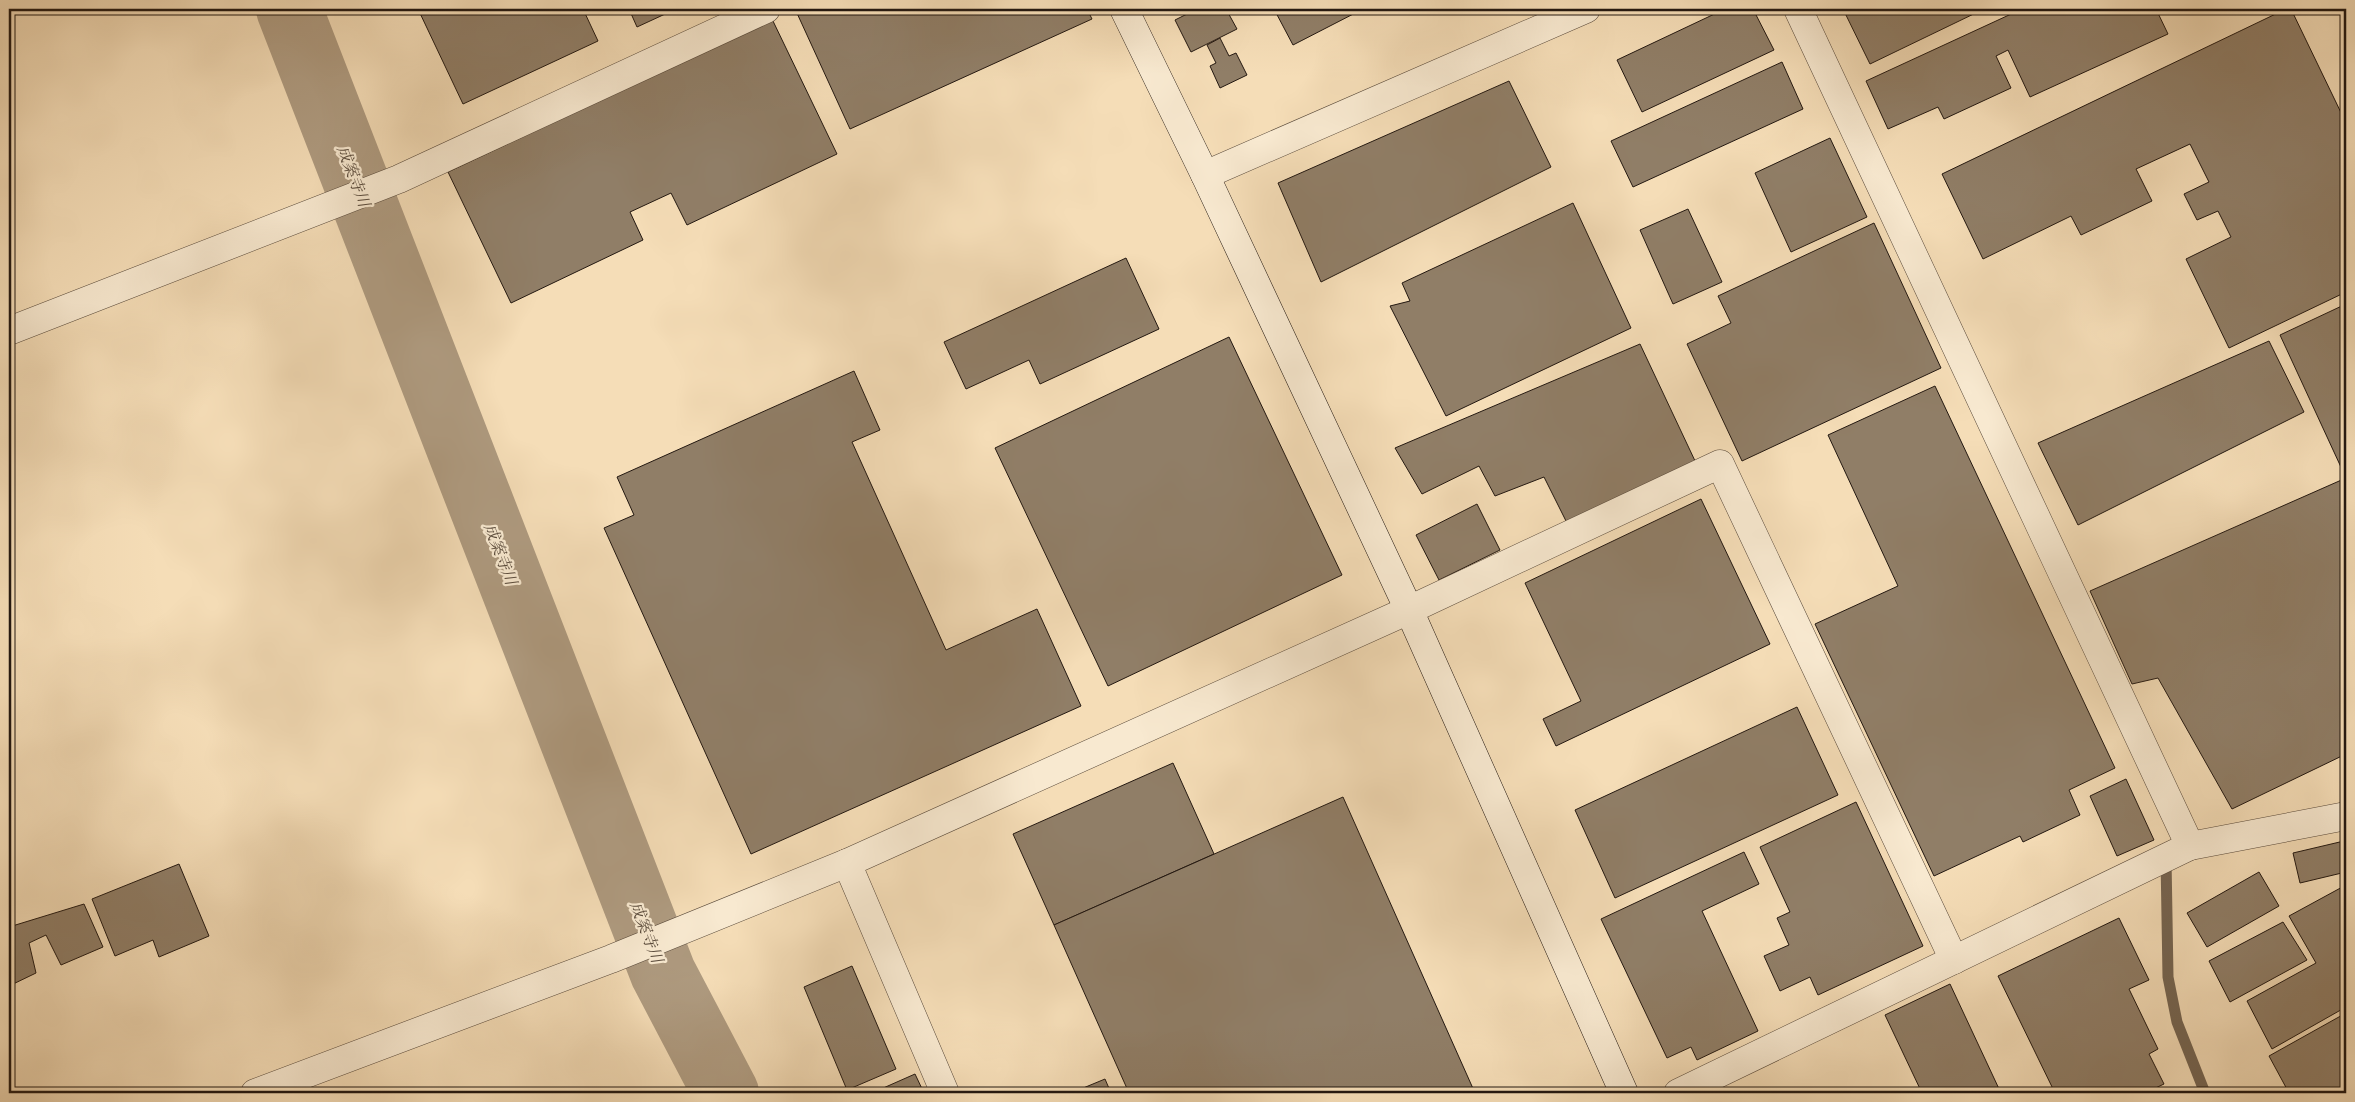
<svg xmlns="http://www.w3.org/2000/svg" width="2355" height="1102" font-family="'IM FELL English','Noto Serif JP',serif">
<rect width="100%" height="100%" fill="#f5ddb7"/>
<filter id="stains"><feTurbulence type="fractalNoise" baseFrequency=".004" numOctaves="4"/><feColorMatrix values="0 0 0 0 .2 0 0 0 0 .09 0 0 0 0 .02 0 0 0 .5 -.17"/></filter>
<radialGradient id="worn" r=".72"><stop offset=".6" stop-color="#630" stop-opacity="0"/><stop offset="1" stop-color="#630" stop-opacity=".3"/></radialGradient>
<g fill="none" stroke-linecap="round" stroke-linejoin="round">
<path stroke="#766653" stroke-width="11" d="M 2166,858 L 2168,977 L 2177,1022 L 2205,1093"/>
<path stroke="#ae9a7f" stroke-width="66" d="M 289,9 L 663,973 L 726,1093"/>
</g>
<g fill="#907e67" stroke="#231811">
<path d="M 418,9 L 583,9 L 598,41 L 463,104 Z"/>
<path d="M 629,9 L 676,9 L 637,27 Z"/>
<path d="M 801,9 L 1087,9 L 1092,19 L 850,129 L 796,11 Z"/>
<path d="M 1197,9 L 1226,9 L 1237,29 L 1191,52 L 1175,20 Z"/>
<path d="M 1274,9 L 1363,9 L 1293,45 Z"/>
<path d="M 1725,9 L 1753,9 L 1774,50 L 1642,112 L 1617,60 Z"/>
<path d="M 1843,9 L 1984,9 L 1870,64 Z"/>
<path d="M 2022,9 L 2156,9 L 2168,34 L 2030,97 L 2008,50 L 1996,56 L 2011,88 L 1944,119 L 1938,107 L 1888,129 L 1866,81 Z"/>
<path d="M 2286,9 L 2291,9 L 2346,123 L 2346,292 L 2229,348 L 2186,259 L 2231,237 L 2218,211 L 2197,220 L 2184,194 L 2209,182 L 2190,144 L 2136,169 L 2152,201 L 2081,235 L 2071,216 L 1983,259 L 1942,174 Z"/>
<path d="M 772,19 L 837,154 L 687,225 L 671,193 L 630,212 L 643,240 L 511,303 L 448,172 Z"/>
<path d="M 1220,38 L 1229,56 L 1236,53 L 1247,75 L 1220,88 L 1210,66 L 1216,63 L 1207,45 Z"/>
<path d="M 1782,62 L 1803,109 L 1633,187 L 1611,141 Z"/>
<path d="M 1509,81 L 1551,167 L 1321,282 L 1278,183 Z"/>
<path d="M 1830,138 L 1867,217 L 1791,252 L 1755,173 Z"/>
<path d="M 1573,203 L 1631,328 L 1446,416 L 1390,306 L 1410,301 L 1402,283 Z"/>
<path d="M 1688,209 L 1722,282 L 1673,304 L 1640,230 Z"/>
<path d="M 1874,223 L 1941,368 L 1742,461 L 1687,344 L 1731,323 L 1718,296 Z"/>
<path d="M 1126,258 L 1159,329 L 1040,384 L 1029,360 L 966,389 L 944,342 Z"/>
<path d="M 2346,304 L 2346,754 L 2232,809 L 2158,678 L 2132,684 L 2090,591 L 2346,478 L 2280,335 Z"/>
<path d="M 1229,337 L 1342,575 L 1108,686 L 995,448 Z"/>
<path d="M 2269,341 L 2304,412 L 2078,525 L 2038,443 Z"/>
<path d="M 1640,344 L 1696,463 L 1567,523 L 1544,477 L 1495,496 L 1479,466 L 1422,494 L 1395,448 Z"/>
<path d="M 854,371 L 880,430 L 852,442 L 946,650 L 1037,609 L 1081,706 L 751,854 L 604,528 L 634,515 L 617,477 Z"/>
<path d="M 1935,386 L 2115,768 L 2069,790 L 2080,815 L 2023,842 L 2020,836 L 1934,876 L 1815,624 L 1898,586 L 1828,435 Z"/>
<path d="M 1701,499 L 1770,644 L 1556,746 L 1543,719 L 1581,701 L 1525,583 Z"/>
<path d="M 1477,504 L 1500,550 L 1439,580 L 1416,535 Z"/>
<path d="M 1797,707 L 1838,795 L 1615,898 L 1575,810 Z"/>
<path d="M 1173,763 L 1214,854 L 1054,925 L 1013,834 Z"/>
<path d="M 2126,779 L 2154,840 L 2117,856 L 2090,796 Z"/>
<path d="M 1343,797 L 1475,1093 L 1129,1093 L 1054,925 Z"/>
<path d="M 1856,802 L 1923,946 L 1818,995 L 1810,977 L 1780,991 L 1764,956 L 1789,945 L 1777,918 L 1790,912 L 1760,847 Z"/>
<path d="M 2344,841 L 2346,872 L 2300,883 L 2293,853 Z"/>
<path d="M 1744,852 L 1759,884 L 1702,911 L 1758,1031 L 1697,1060 L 1691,1047 L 1667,1058 L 1601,919 Z"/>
<path d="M 179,864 L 209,936 L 159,957 L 153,940 L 115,956 L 92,899 Z"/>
<path d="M 2259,872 L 2279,906 L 2207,947 L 2187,913 Z"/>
<path d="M 2346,885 L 2346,1007 L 2272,1049 L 2247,1001 L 2316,963 L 2289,916 Z"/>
<path d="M 84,904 L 103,947 L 61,965 L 46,935 L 29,943 L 36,973 L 9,986 L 9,927 Z"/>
<path d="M 2119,918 L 2149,980 L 2129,989 L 2158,1049 L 2149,1054 L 2164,1084 L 2145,1093 L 2055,1093 L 1998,976 Z"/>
<path d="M 2283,922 L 2307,960 L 2230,1002 L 2209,961 Z"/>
<path d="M 852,966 L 896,1069 L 847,1090 L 804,987 Z"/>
<path d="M 1950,984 L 2000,1091 L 1995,1093 L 1922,1093 L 1885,1015 Z"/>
<path d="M 2346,1013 L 2346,1093 L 2289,1093 L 2269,1056 Z"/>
<path d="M 915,1074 L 924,1093 L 872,1093 Z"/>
<path d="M 1105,1079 L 1111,1093 L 1077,1093 L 1076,1091 Z"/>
</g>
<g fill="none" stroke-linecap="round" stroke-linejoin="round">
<g stroke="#58493a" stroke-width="29">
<g id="street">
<path d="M 1798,9 L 2190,846"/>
<path d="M 1205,175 L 1586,9"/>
<path d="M 9,331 L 399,179 L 766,9"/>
<path d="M 847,863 L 945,1093"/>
<path d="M 255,1093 L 611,959 L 847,863 L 1409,610 L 1720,464 L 1954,960"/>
<path d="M 1678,1093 L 2190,846 L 2346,816"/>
</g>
</g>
<g stroke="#231811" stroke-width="29">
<path id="secondary" d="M 1124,9 L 1205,175 L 1409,610 L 1624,1093"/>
</g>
<use href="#street" stroke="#f8e9d0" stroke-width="28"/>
<use href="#secondary" stroke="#f8e9d0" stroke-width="28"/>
</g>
<g text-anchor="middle" stroke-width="4.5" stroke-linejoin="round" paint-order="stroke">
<g font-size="16" font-style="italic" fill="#5b4c3d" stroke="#f8e9d0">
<text transform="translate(354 176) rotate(69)" y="6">成案寺川</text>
<text transform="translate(501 554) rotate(69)" y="6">成案寺川</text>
<text transform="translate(647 932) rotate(69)" y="6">成案寺川</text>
</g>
</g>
<rect width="2355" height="1102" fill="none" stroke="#f5ddb7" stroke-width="30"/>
<rect x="10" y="10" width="2335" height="1082" fill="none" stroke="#231811" stroke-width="2.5"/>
<rect x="15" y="15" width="2325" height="1072" fill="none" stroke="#231811"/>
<rect width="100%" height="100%" filter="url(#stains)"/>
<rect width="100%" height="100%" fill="url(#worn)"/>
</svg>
